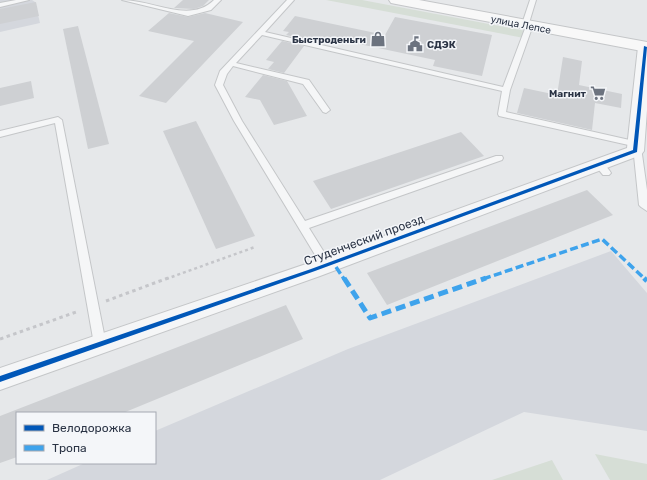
<svg xmlns="http://www.w3.org/2000/svg" width="647" height="480" font-family="Rubik,sans-serif">
<rect width="100%" height="100%" fill="#e6e8ea"/>
<g fill="#d4d7dd">
<path d="M 0,0 L 32,0 L 35,2 L 40,23 L 0,32 Z"/>
<path d="M 611,251 L 647,293 L 647,431 L 524,412 L 380,480 L 47,480 L 85,463 L 155,463 L 155,431 L 348,349 Z"/>
</g>
<g fill="#d6ded6">
<path d="M 326,0 L 362,0 L 526,31 L 524,38 Z"/>
<path d="M 595,454 L 647,464 L 647,480 L 610,480 Z"/>
<path d="M 552,460 L 563,480 L 492,480 Z"/>
</g>
<g fill="#ced0d3">
<path d="M 183,0 L 209,0 L 203,6 L 194,9 L 174,8 Z"/>
<path d="M 36,2 L 39,16 L 0,24 L 0,9 Z"/>
<path d="M 169,13 L 188,17 L 205,13 L 243,22 L 166,103 L 139,96 L 194,41 L 148,31 Z"/>
<path d="M 295,16 L 385,35 L 395,17 L 492,35 L 482,76 L 433,66 L 435,60 L 345,41 L 343,44 L 311,37 L 308,40 L 286,35 L 289,32 L 283,31 Z"/>
<path d="M 78,26 L 109,144 L 88,149 L 63,29 Z"/>
<path d="M 282,41 L 304,46 L 284,73 L 268,69 L 274,62 L 266,60 Z"/>
<path d="M 563,57 L 582,61 L 579,85 L 622,94 L 621,108 L 595,103 L 592,130 L 517,113 L 524,88 L 557,95 Z"/>
<path d="M 263,75 L 287,81 L 307,116 L 274,125 L 260,100 L 245,97 Z"/>
<path d="M 31,81 L 34,98 L 0,106 L 0,88 Z"/>
<path d="M 196,121 L 255,236 L 216,249 L 163,131 Z"/>
<path d="M 461,132 L 484,156 L 331,209 L 313,181 Z"/>
<path d="M 587,190 L 613,215 L 387,305 L 367,273 Z"/>
<path d="M 286,305 L 303,339 L 123,413 L 17,413 L 17,457 L 0,463 L 0,416 Z"/>
</g>
<g fill="none" stroke-linecap="round" stroke-linejoin="round">
<g stroke="#c4c6c8" stroke-width="2">
<g id="service">
<path d="M 16,0 L 29,0 L 0,7 L 0,3 Z"/>
<path d="M 122,0 C 153,0 190,24 214,0 L 221,0 L 211,10 L 188,16 Z"/>
<path d="M 287,0 L 294,0 L 265,32 L 503,87 L 526,26 L 522,24 L 530,0 L 536,0 L 529,23 L 533,25 L 510,90 L 506,112 L 634,141 L 640,140 L 647,190 L 647,211 L 641,207 L 639,205 L 633,146 L 499,116 L 498,114 L 502,91 L 262,35 L 236,63 L 309,80 L 330,110 L 326,113 L 323,112 L 303,84 L 233,66 L 227,74 L 223,85 L 242,121 L 305,221 L 496,156 L 502,156 L 503,158 L 502,160 L 309,228 L 332,265 L 331,268 L 327,269 L 323,268 L 234,121 L 215,85 L 220,71 Z"/>
<path d="M 58,117 L 62,120 L 106,344 L 104,348 L 100,349 L 96,348 L 94,344 L 55,123 L 0,137 L 0,131 Z"/>
<path d="M 598,161 C 603,162 608,168 611,173 L 609,175 L 603,175 L 594,164 L 595,162 Z"/>
</g>
</g>
<g stroke="#c4c6c8" stroke-width="2">
<path id="minor" d="M 645,43 L 647,43 L 647,110 L 644,151 L 641,155 L 320,276 L 0,390 L 0,368 L 306,264 L 627,148 L 638,47 L 640,44 Z"/>
</g>
<g stroke="#c4c6c8" stroke-width="2">
<path id="secondary" d="M 389,0 L 419,0 L 647,42 L 647,52 L 396,4 L 391,3 Z"/>
</g>
<path stroke="#c5c6ca" stroke-width="2.5" stroke-dasharray="3 3" stroke-linecap="butt" d="M 166,279 L 255,247"/>
<g stroke="#c5c6ca" stroke-width="3" stroke-dasharray="3.5 3.5" stroke-linecap="butt">
<path d="M 106,301 L 168,278"/>
<path d="M 0,339 L 79,311"/>
</g>
<use href="#service" fill="#f5f6f7" fill-rule="evenodd"/>
<use href="#minor" fill="#f5f6f7" fill-rule="evenodd"/>
<use href="#secondary" fill="#f8f8f8" fill-rule="evenodd"/>
<g stroke="#3ea3ec" stroke-width="3.5" stroke-dasharray="8 3.5" stroke-linecap="butt">
<path d="M 336,267 L 344,279"/>
<path d="M 483,279 L 602,239 L 645,279"/>
</g>
<g stroke="#3ea3ec" stroke-width="5" stroke-dasharray="10 5" stroke-linecap="butt">
<path d="M 344,278 L 370,318 L 486,278"/>
<path d="M 644,278 L 647,281"/>
</g>
<g stroke="#f4f6f9" stroke-width="3">
<path id="cycleway" d="M 644,46 L 647,47 L 637,152 L 315,271 L 0,382 L 0,376 L 311,269 L 633,150 Z"/>
</g>
<use href="#cycleway" fill="#0057b8" fill-rule="evenodd"/>
</g>
<defs>
<g id="shop-bare" transform="scale(1.2)"><path d="M-5-2.5h2.3a2.7 3.5 0 0 1 5.4 0H5L5.5 6h-11ZM-1.5-2.5h3a1.5 2.3 0 0 0-3 0Z" fill="#6c737f" stroke="#f4f6f9" stroke-width="2.5" paint-order="stroke"/></g>
<g id="civic-bare" transform="scale(1.2)"><path d="M-.6-6.5H3V-4.5H.6V-3L4-1V1h2V6H-6V1h2V-1L-.6-3ZM-1.2 2.5V6h2.4V2.5Z" fill="#6c737f" stroke="#f4f6f9" stroke-width="2.5" paint-order="stroke"/></g>
<g id="supermarket-bare" transform="scale(1.2)"><path d="M-6-5.5h2.5l.6 2H6L4.5 2H-2.5L-4.4-4H-6ZM-1.5 3.2a1.3 1.3 0 1 0 .1 0ZM3 3.2a1.3 1.3 0 1 0 .1 0Z" fill="#6c737f" stroke="#f4f6f9" stroke-width="2.5" paint-order="stroke"/></g>
</defs>
<g fill-rule="evenodd">
<use href="#shop-bare" x="378" y="39"/>
<use href="#civic-bare" x="415" y="44"/>
<use href="#supermarket-bare" x="598" y="93"/>
</g>
<g text-anchor="middle" stroke-width="3" stroke-linejoin="round" paint-order="stroke">
<g font-size="10" fill="#2b3445" stroke="#f4f6f9">
<text transform="translate(521 24) rotate(11)" y="4">улица Лепсе</text>
</g>
<g font-size="10" font-weight="bold" fill="#2b3445" stroke="#f4f6f9" text-anchor="end">
<text x="366" y="43">Быстроденьги</text>
<text x="427" y="48" text-anchor="start">СДЭК</text>
<text x="586" y="97">Магнит</text>
</g>
<g font-size="12" fill="#2b3445" stroke="#f4f6f9">
<text transform="translate(364 240) rotate(-20)" y="4">Студенческий проезд</text>
</g>
</g>
<rect x="16" y="412" width="140" height="52" fill="#f4f6f9" stroke="#a4a8b1"/>
<rect x="24" y="425" width="20" height="6" fill="#0057b8" stroke="#a4a8b1"/>
<text x="52" y="432" font-size="12" fill="#2b3445">Велодорожка</text>
<rect x="24" y="445" width="20" height="6" fill="#3ea3ec" stroke="#a4a8b1"/>
<text x="52" y="452" font-size="12" fill="#2b3445">Тропа</text>
</svg>
